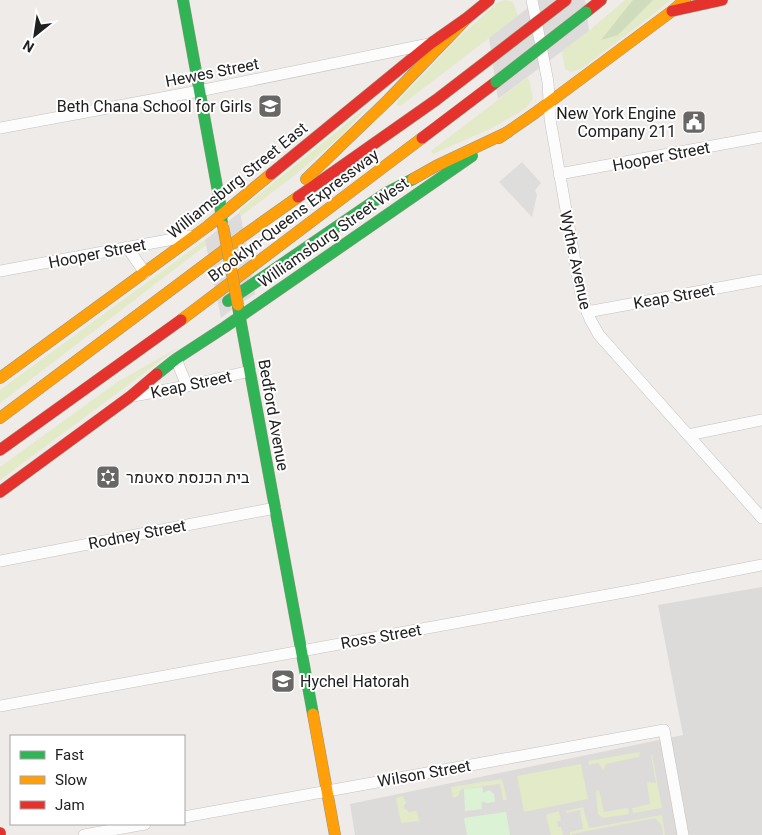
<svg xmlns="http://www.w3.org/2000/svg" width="762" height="835" font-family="Roboto,Heebo,sans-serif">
<rect width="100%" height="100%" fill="#eeebe8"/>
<path fill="#dddbda" d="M 762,587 L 762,835 L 355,835 L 350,804 L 683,735 L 658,605 Z"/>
<g fill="#e2eac7">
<path d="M 505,0 L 513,2 L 518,16 L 400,106 L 397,105 L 398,101 L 454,42 L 497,3 Z"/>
<path d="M 625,0 L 670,0 L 647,19 L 581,69 L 571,72 L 565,69 L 562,51 L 589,31 Z"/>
<path d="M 528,77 L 533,98 L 526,108 L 494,127 L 433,154 L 431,151 Z"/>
<path d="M 367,107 L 342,135 L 295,175 L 241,216 L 240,210 Z"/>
<path d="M 205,240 L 206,245 L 0,403 L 0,390 Z"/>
<path d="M 179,347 L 0,480 L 0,467 L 116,383 Z"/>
<path d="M 640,752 L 639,757 L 606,764 L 603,770 L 598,763 L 589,765 L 588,761 Z"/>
<path d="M 652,754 L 662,808 L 633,813 L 632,808 L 650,804 L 647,782 L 656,783 L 651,755 Z"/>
<path d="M 581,764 L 588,799 L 524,812 L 517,776 Z"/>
<path d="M 502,779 L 507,800 L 503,800 L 500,784 L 461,789 L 458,796 L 453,798 L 451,787 Z"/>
<path d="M 599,790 L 604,812 L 628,808 L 629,814 L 603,818 L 598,814 L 596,791 Z"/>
<path d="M 403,796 L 406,803 L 404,805 L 404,809 L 406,809 L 408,812 L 417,811 L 419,821 L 401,823 L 396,798 Z"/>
<path d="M 583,807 L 589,828 L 662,815 L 665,835 L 663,835 L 662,826 L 655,818 L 572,834 L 572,835 L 570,835 L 570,832 L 583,829 L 580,810 L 567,813 L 566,811 Z"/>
<path d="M 559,811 L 561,820 L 557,822 L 558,827 L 561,827 L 563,835 L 551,835 L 546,815 Z"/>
</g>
<path fill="#cfdcbe" d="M 633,0 L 653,0 L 618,35 L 601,40 Z"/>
<g fill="#dbf3d4">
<path d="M 482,787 L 483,793 L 489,790 L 494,794 L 495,802 L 486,803 L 485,802 L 481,802 L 482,809 L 465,811 L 464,789 Z"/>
<path d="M 506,812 L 510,835 L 467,835 L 464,818 Z"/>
</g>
<path fill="#dedddc" d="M 522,162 L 541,183 L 535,190 L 537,195 L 532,217 L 499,182 Z"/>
<g fill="#dddcdb">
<path d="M 538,0 L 585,0 L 589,31 L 498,99 L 489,38 Z"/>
<path d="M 240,212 L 255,294 L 238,305 L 221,318 L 205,240 Z"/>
</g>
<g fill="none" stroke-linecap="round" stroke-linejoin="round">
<g stroke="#c4c2c1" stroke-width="12">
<g id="street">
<path d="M 532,0 L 548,82 L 550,119 L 581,295 L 590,319 L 599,335 L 762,518"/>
<path d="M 0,128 L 199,91 L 429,44"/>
<path d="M 559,174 L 762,137"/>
<path d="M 127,247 L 145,273"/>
<path d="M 0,271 L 190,236"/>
<path d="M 587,312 L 762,280"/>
<path d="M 176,359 L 187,386"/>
<path d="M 133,396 L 187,386 L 250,371"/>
<path d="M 688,435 L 762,420"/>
<path d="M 0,561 L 275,508"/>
<path d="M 0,706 L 635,590 L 762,565"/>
<path d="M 184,817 L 664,730 L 683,835"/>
<path d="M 84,835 L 145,824"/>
</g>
</g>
<g stroke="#999580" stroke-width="12">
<g id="fast">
<path d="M 183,0 L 220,203 L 222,224"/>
<path d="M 228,301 L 386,193 L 413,179"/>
<path d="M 238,307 L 313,714"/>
<path d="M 157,374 L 176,359 L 225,327 L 472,156"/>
</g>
</g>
<g stroke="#999580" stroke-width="12">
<g id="slow">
<path d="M 499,138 L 535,113 L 672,11 L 685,0"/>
<path d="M 306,179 L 388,100 L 467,18"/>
<path d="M 413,179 L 436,166 L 508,132"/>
<path d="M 181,320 L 422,138"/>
<path d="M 0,378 L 208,226 L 271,174"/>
<path d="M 0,418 L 243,236 L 298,197"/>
<path d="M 313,714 L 335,835"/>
</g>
</g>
<g stroke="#999580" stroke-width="12">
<g id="jam">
<path d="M 672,11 L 722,0"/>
<path d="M 586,12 L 601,0"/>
<path d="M 422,138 L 496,82"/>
<path d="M 271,174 L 430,44 L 467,18 L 489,0"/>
<path d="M 298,197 L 436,100 L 492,57"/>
<path d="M 0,450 L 181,320"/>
<path d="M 0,492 L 131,396 L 157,374"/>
<path d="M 0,833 L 0,835"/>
</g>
</g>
<use href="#street" stroke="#fcfcfc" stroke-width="11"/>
<use href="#fast" stroke="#30b455" stroke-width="11"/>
<use href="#slow" stroke="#ff9f0a" stroke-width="11"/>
<use href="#jam" stroke="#e5322d" stroke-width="11"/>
<g stroke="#999580" stroke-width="12" stroke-linecap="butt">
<path id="fast-bridge" d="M 496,82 L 586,12"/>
</g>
<g stroke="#999580" stroke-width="12" stroke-linecap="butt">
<path id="slow-bridge" d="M 223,226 L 238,305"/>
</g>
<g stroke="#999580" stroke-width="12" stroke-linecap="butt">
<path id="jam-bridge" d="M 492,57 L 566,0"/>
</g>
<use href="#fast-bridge" stroke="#30b455" stroke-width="11"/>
<use href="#slow-bridge" stroke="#ff9f0a" stroke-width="11"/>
<use href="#jam-bridge" stroke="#e5322d" stroke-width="11"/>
</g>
<defs>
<g id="school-square" transform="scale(1.25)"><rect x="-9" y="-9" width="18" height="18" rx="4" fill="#686766" stroke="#fff"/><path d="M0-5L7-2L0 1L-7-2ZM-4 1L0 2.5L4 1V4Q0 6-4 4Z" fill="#fff"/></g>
<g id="civic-square" transform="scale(1.25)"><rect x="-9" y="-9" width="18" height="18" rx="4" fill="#686766" stroke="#fff"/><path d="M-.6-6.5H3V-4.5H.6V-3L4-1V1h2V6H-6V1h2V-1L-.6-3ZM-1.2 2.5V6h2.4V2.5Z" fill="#fff"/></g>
<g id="synagogue-square" transform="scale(1.25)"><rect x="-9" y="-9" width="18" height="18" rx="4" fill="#686766" stroke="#fff"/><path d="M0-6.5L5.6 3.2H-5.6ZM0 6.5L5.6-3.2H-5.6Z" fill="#fff"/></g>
</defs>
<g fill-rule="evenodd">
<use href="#school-square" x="270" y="106"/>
<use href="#civic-square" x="694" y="122"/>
<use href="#synagogue-square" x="108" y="477"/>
<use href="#school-square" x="283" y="681"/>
</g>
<g text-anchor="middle" stroke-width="4" stroke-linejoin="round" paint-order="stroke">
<g font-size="16" fill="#202020" stroke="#fff">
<text transform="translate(212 72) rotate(-11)" y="6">Hewes Street</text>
<text transform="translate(661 156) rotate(-11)" y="6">Hooper Street</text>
<text transform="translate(237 180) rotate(-39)" y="6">Williamsburg Street East</text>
<text transform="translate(293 215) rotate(-37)" y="6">Brooklyn-Queens Expressway</text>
<text transform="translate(333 232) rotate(-35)" y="6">Williamsburg Street West</text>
<text transform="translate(97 253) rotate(-11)" y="6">Hooper Street</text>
<text transform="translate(576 260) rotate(78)" y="6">Wythe Avenue</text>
<text transform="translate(674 296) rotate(-10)" y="6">Keap Street</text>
<text transform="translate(191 384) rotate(-12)" y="6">Keap Street</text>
<text transform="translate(274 415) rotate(80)" y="6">Bedford Avenue</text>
<text transform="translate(137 534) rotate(-11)" y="6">Rodney Street</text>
<text transform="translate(381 636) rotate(-10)" y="6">Ross Street</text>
<text transform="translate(424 773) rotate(-10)" y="6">Wilson Street</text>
</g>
<g font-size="16" fill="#202020" stroke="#fff" text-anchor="end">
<text x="252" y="112">Beth Chana School for Girls</text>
<text x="676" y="119">New York Engine<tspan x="676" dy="18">Company 211</tspan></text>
<text x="126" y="483" text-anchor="start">בית הכנסת סאטמר</text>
<text x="300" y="687" text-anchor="start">Hychel Hatorah</text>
</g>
</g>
<rect x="10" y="735" width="175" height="90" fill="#ffffff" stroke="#a6a6a6"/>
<rect x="20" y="751" width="25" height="8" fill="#30b455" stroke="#a6a6a6"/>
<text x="55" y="760" font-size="15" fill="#202020">Fast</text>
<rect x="20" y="776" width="25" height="8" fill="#ff9f0a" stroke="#a6a6a6"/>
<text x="55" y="785" font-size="15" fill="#202020">Slow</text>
<rect x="20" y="801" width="25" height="8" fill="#e5322d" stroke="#a6a6a6"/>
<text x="55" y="810" font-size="15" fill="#202020">Jam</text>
<g transform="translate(35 35) rotate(210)" stroke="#ffffff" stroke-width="4" paint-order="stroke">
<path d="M0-4L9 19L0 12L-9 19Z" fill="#202020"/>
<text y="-8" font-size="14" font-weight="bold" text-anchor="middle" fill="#202020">N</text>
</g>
</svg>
